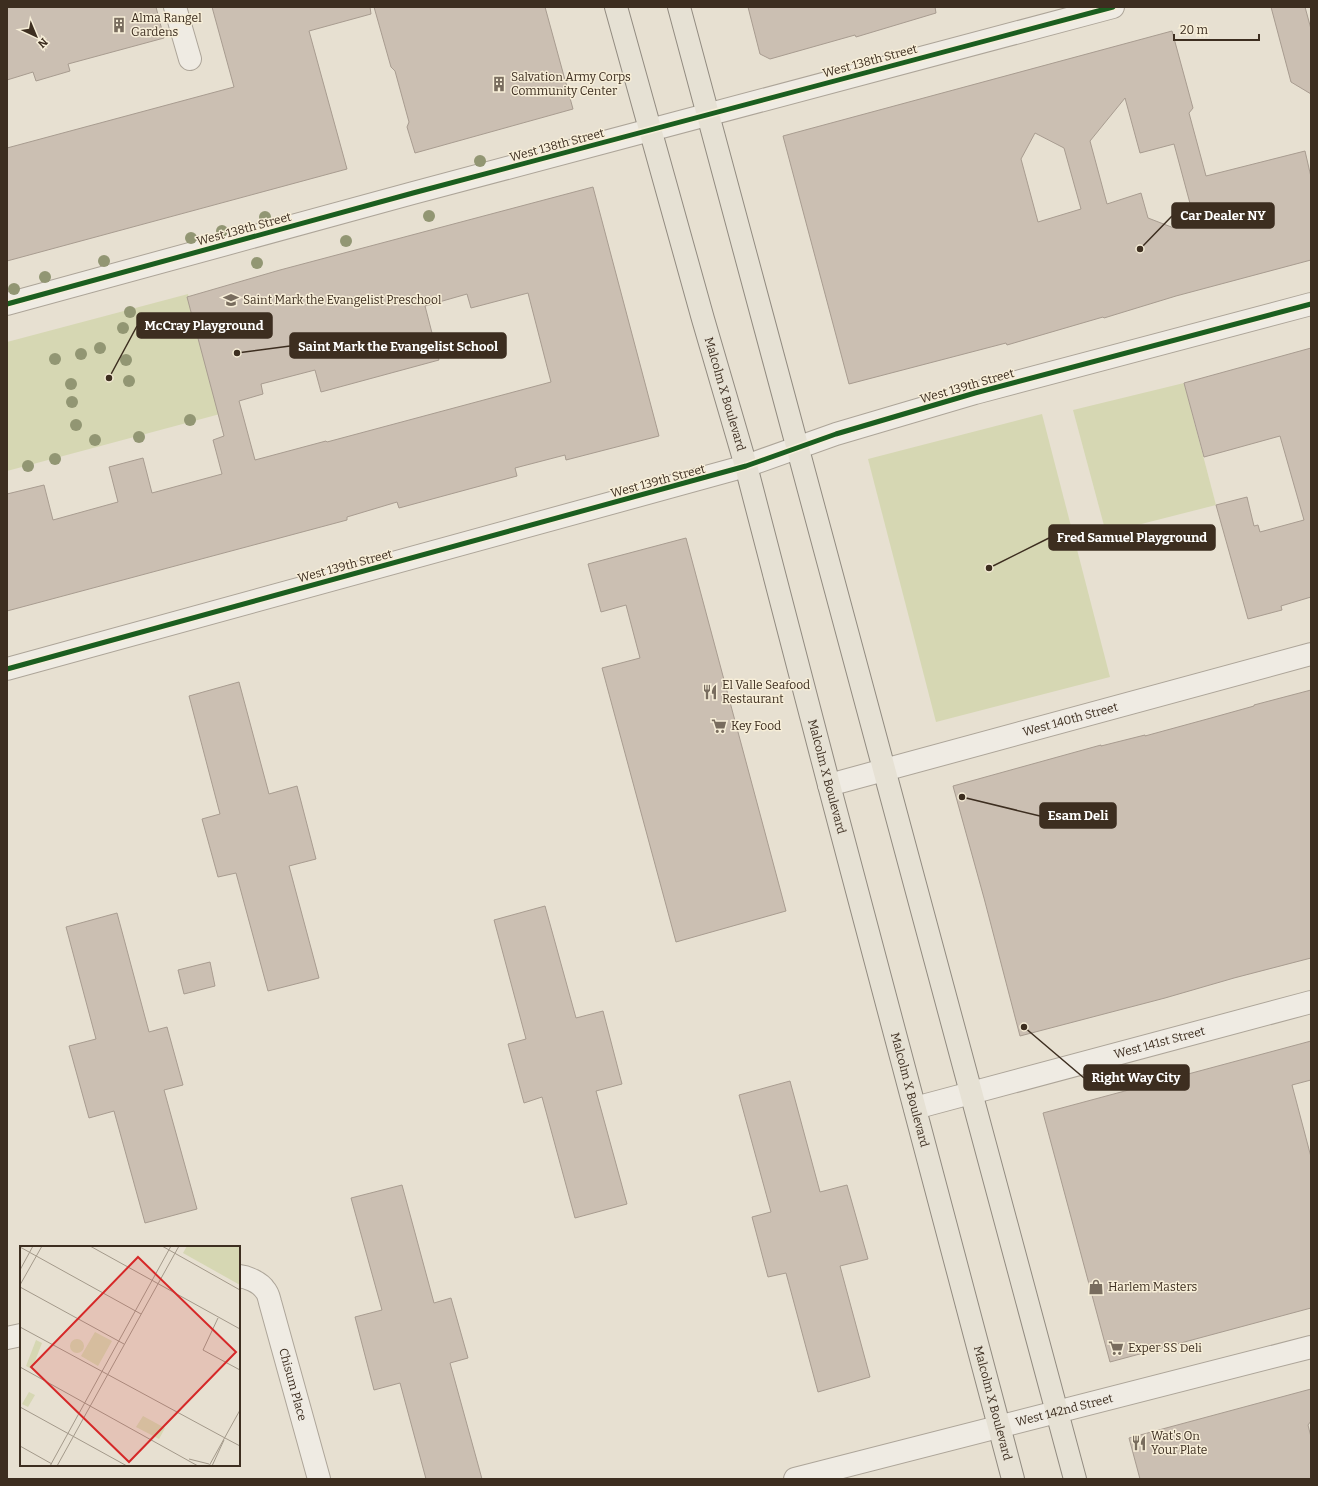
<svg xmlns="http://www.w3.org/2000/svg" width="1318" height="1486" font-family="Bitter,serif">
<rect width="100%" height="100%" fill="#e7e0d1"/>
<g fill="#d6d7b3">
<path d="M 188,294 L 220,414 L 7,471 L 7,342 Z"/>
<path d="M 1184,383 L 1216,505 L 1106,533 L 1073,410 Z"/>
<path d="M 1042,414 L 1110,677 L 936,722 L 868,459 Z"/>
</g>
<g fill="#cbbfb2" stroke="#a89c90" fill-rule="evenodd">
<path d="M 7,7 L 156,7 L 164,38 L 68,64 L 70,71 L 36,81 L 33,72 L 7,80 Z"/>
<path d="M 212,7 L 370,7 L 371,14 L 309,31 L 347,169 L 7,261 L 7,148 L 234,87 Z"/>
<path d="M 374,7 L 545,7 L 573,109 L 415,153 L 407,127 L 409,122 L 395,71 L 391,67 Z"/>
<path d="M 748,7 L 935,7 L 936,13 L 856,37 L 855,35 L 770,59 L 760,54 Z"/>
<path d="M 1271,7 L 1305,7 L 1311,29 L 1311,94 L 1291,82 Z"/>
<path d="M 1172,31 L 1193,108 L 1189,113 L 1206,176 L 1305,151 L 1311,177 L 1311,260 L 1176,296 L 1104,318 L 1103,317 L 1007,345 L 1006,343 L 849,384 L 783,136 ZM 1125,98 L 1140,153 L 1174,144 L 1191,207 L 1174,228 L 1148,218 L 1141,193 L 1107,204 L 1090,141 ZM 1035,133 L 1064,148 L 1081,209 L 1038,222 L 1021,159 Z"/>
<path d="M 593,187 L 659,436 L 566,460 L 565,455 L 515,468 L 517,476 L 399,508 L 397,502 L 347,517 L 347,520 L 7,611 L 7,494 L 44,485 L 53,520 L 118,502 L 109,467 L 143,458 L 152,493 L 222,474 L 213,440 L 224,436 L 187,297 L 280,270 ZM 528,293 L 551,382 L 327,442 L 326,441 L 255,460 L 239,401 L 263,394 L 261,384 L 315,370 L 321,392 L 439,360 L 425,306 L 467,294 L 471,308 Z"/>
<path d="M 1311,348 L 1311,597 L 1281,606 L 1282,610 L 1248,619 L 1216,505 L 1247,497 L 1254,526 L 1258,525 L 1260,532 L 1304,520 L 1280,436 L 1204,457 L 1184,383 Z"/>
<path d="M 686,538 L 786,911 L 676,942 L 602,668 L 640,658 L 626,605 L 601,612 L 588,564 Z"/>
<path d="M 239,682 L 269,794 L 297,786 L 316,859 L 289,866 L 319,978 L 268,991 L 236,873 L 218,877 L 202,819 L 220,814 L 189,696 Z"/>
<path d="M 1311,690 L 1311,958 L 1234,978 L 1165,998 L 1020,1036 L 984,898 L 953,786 L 1101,745 L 1101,746 L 1145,735 L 1145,736 L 1211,718 L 1254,706 L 1254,705 Z"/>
<path d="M 545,906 L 576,1018 L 603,1011 L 622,1084 L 596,1091 L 627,1204 L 575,1218 L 542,1097 L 524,1103 L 508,1044 L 526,1039 L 494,920 Z"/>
<path d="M 117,913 L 149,1032 L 167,1027 L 183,1085 L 164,1090 L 197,1209 L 145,1223 L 114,1111 L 89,1118 L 69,1046 L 96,1039 L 66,927 Z"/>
<path d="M 210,962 L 215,986 L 184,994 L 178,970 Z"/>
<path d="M 1311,1041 L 1311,1080 L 1292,1085 L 1311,1157 L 1311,1308 L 1110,1362 L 1043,1113 Z"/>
<path d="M 790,1081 L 820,1192 L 847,1185 L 868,1259 L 840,1266 L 870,1377 L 818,1392 L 786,1273 L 768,1277 L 752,1217 L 771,1212 L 739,1095 Z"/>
<path d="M 402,1185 L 434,1303 L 451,1298 L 468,1358 L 450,1363 L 482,1479 L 426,1479 L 400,1383 L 374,1390 L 355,1317 L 382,1310 L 351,1198 Z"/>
<path d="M 1311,1389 L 1311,1421 L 1308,1425 L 1311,1437 L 1311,1479 L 1140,1479 L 1129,1438 Z"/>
</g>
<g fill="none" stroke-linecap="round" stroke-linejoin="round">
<g stroke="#ada599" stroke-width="24">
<g id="minor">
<path d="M 175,7 L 190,59"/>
<path d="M 7,304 L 413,193 L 1113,7"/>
<path d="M 7,669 L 746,466 L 836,434 L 975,393 L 1311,304"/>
<path id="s1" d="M 829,785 L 1311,654"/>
<path id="s2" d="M 915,1108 L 1311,1002"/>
<path id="s3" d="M 239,1276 C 247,1277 260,1282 265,1290 C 268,1293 269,1298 270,1302 L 319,1479"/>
<path d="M 7,1338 L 21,1335"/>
<path id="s4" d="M 795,1479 L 1311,1347"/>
</g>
</g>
<g stroke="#928b80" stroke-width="24">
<g id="major">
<path id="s5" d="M 616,7 L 703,319 L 746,466 L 829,785 L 1013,1479"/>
<path d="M 679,7 L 1075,1479"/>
</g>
</g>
<use href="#minor" stroke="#efebe3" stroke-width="22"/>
<use href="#major" stroke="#e6e1d4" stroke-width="22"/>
<g stroke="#f7eed8" stroke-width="8">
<g id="cycleway">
<path d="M 7,304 L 413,193 L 1113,7"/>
<path d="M 7,669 L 746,466 L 836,434 L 975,393 L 1311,304"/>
</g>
</g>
<use href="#cycleway" stroke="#1b5e20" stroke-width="5"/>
</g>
<g fill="#929673">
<circle cx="480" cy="161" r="6"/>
<circle cx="429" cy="216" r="6"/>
<circle cx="265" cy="217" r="6"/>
<circle cx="222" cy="231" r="6"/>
<circle cx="191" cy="238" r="6"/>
<circle cx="346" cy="241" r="6"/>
<circle cx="104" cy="261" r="6"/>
<circle cx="257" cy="263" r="6"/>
<circle cx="45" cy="277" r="6"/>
<circle cx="14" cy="289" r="6"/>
<circle cx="130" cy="312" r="6"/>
<circle cx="123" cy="328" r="6"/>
<circle cx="100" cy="348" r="6"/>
<circle cx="81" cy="354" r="6"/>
<circle cx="55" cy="359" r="6"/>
<circle cx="126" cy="360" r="6"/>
<circle cx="129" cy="381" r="6"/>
<circle cx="71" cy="384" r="6"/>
<circle cx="72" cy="402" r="6"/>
<circle cx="190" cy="420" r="6"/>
<circle cx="76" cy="425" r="6"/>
<circle cx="139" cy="437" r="6"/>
<circle cx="95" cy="440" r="6"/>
<circle cx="55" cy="459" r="6"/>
<circle cx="28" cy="466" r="6"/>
</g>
<defs>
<g id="building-bare" transform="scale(1.2)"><path d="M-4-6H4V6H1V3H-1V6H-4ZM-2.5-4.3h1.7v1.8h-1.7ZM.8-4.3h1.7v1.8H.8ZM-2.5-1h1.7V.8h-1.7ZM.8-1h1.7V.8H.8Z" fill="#786c5e" stroke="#f7eed8" stroke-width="2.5" paint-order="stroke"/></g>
<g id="school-bare" transform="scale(1.2)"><path d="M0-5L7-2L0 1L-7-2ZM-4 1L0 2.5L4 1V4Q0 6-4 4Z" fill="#786c5e" stroke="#f7eed8" stroke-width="2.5" paint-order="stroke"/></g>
<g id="restaurant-bare" transform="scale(1.2)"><path d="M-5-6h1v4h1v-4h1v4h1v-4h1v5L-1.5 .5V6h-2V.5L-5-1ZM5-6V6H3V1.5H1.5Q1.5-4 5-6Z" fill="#786c5e" stroke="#f7eed8" stroke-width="2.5" paint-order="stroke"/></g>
<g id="supermarket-bare" transform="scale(1.2)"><path d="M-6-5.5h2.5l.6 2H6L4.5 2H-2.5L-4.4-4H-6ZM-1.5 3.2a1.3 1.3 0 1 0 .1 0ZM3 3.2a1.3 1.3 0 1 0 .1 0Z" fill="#786c5e" stroke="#f7eed8" stroke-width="2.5" paint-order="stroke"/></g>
<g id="shop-bare" transform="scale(1.2)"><path d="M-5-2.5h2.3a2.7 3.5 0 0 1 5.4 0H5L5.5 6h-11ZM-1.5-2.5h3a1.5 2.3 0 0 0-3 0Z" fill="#786c5e" stroke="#f7eed8" stroke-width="2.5" paint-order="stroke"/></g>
</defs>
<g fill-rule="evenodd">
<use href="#building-bare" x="119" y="25"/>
<use href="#building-bare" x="499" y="84"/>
<use href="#school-bare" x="231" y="300"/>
<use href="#restaurant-bare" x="710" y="692"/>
<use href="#supermarket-bare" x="719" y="726"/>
<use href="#shop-bare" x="1096" y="1287"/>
<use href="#supermarket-bare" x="1116" y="1348"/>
<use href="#restaurant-bare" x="1139" y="1443"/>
</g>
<g text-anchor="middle" stroke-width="3" stroke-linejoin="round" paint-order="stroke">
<g font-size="12" fill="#3d2e20" stroke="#f7eed8" text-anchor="start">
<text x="131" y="22">Alma Rangel<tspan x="131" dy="14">Gardens</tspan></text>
<text x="511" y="81">Salvation Army Corps<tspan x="511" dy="14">Community Center</tspan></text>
<text x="243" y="304">Saint Mark the Evangelist Preschool</text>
<text x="722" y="689">El Valle Seafood<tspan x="722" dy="14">Restaurant</tspan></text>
<text x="731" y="730">Key Food</text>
<text x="1108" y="1291">Harlem Masters</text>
<text x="1128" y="1352">Exper SS Deli</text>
<text x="1151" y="1440">Wat's On<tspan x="1151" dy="14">Your Plate</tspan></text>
</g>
<g font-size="12" fill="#3d2e20" stroke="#f7eed8">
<text transform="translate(870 61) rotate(-15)" y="4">West 138th Street</text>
<text transform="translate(557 145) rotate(-15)" y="4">West 138th Street</text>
<text transform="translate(244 229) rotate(-15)" y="4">West 138th Street</text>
<text transform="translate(967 386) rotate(-16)" y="4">West 139th Street</text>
<text dy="4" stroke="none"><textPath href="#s5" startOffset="402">Malcolm X Boulevard</textPath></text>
<text transform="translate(658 481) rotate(-15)" y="4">West 139th Street</text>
<text transform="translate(345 566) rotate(-15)" y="4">West 139th Street</text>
<text dy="4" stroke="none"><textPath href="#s1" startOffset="250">West 140th Street</textPath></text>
<text dy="4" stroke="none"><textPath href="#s5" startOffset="798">Malcolm X Boulevard</textPath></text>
<text dy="4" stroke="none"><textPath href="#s2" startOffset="253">West 141st Street</textPath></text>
<text dy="4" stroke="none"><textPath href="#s5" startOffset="1122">Malcolm X Boulevard</textPath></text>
<text dy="4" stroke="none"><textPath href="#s3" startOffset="129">Chisum Place</textPath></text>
<text dy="4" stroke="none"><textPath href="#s5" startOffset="1446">Malcolm X Boulevard</textPath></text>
<text dy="4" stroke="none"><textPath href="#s4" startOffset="278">West 142nd Street</textPath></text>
</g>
</g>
<g transform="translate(20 1246)">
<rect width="220" height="220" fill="#e7e0d1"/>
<path d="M 167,0 L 220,0 L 220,39 L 163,7 ZM 75,86 L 92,95 L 78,120 L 61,110 ZM50 100a7 7 0 1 1 14 0a7 7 0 1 1-14 0ZM 16,94 L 22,97 L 12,123 L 6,120 ZM 9,146 L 15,149 L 8,161 L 2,158 ZM 123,170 L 145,182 L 139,193 L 116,181 Z" fill="#d6d7b3"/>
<path fill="none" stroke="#a3998a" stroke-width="1" d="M 70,0 L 220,83M 142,0 L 220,44M 0,1 L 121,68M 0,24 L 13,0M 0,39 L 22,0M 0,41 L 104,98M 198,72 L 183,104 L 220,124M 0,81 L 205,192M 0,121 L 178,220M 0,161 L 107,220M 205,192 L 220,200M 0,200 L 32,218M 169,213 L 189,218M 30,220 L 151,0M 37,220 L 159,0M 189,220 L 220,164M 192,220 L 204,194"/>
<path fill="#d62828" fill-opacity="0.15" stroke="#d62828" stroke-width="2" d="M 118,11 L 216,106 L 109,216 L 11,121 Z"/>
<rect width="220" height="220" fill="none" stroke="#3d2e20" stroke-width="2"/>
</g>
<path fill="none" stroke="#3d2e20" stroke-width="1.5" d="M1140 249L1172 216M109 378L137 326M237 353L290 346M989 568L1049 538M962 797L1040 816M1024 1027L1084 1078"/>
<g fill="#3d2e20" stroke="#f7eed8" stroke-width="1.5">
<circle cx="1140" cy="249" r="4"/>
<circle cx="109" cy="378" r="4"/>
<circle cx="237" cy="353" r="4"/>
<circle cx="989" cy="568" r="4"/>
<circle cx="962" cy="797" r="4"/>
<circle cx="1024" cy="1027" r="4"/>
</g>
<g fill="#3d2e20" stroke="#3d2e20" stroke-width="1.5">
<rect x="1172" y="203" width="102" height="25" rx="4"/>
<rect x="137" y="313" width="135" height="25" rx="4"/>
<rect x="290" y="333" width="216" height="25" rx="4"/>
<rect x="1049" y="525" width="166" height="25" rx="4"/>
<rect x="1040" y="803" width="76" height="25" rx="4"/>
<rect x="1084" y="1065" width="105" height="25" rx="4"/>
</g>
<g font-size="13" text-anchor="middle" font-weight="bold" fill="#fff">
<text x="1223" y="220">Car Dealer NY</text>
<text x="204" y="330">McCray Playground</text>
<text x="398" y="351">Saint Mark the Evangelist School</text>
<text x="1132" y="542">Fred Samuel Playground</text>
<text x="1078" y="820">Esam Deli</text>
<text x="1136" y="1082">Right Way City</text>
</g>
<rect width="1318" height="1486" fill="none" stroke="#3d2e20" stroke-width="16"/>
<g transform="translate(36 36) rotate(136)" stroke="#f7eed8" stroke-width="3" paint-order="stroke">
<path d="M0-3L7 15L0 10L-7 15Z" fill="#3d2e20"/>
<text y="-6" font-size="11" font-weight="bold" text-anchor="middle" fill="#3d2e20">N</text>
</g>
<path d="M1174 34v6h85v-6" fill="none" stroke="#3d2e20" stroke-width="2"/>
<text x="1180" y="34" font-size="12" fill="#3d2e20" stroke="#f7eed8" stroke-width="3" paint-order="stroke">20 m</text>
</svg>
